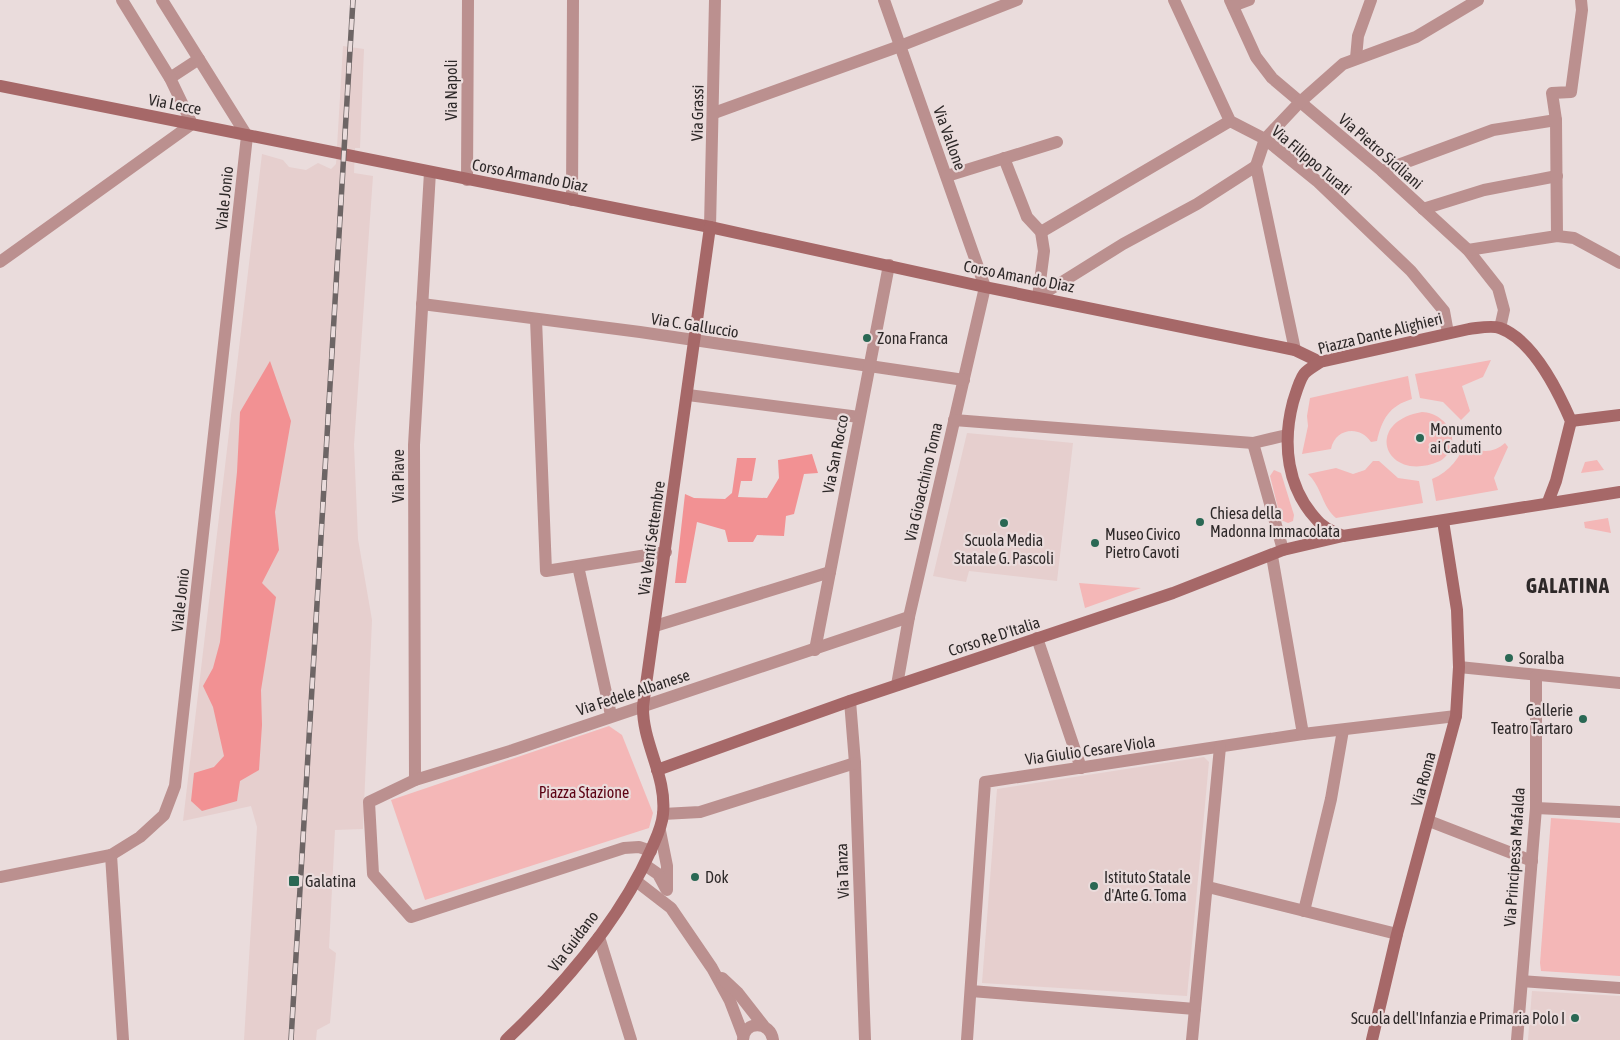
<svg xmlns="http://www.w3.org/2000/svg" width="1620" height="1040" font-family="'Asap Condensed',sans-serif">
<rect width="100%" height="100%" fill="#eadcdc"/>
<g fill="#e6cfce">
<path d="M 343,46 L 364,49 L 360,148 L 355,148 L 354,173 L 373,176 L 354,445 L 358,539 L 372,620 L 363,829 L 335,830 L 329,948 L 336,953 L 330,1023 L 317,1030 L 316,1040 L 244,1040 L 257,827 L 251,806 L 183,821 L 262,154 L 283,160 L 289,167 L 306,170 L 318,163 L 331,169 L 336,164 Z"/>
<path d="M 967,433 L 1073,443 L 1057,581 L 969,571 L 966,582 L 933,576 Z"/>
<path d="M 1204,757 L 1209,762 L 1187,996 L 982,983 L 997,789 Z"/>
<path d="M 1532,991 L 1620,996 L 1620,1040 L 1528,1040 Z"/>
</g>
<g fill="#f4b7b7">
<path d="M 1491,360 L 1483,377 L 1462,386 L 1470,411 L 1461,420 L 1443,402 L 1420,398 L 1415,374 Z"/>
<path d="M 1408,376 L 1412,399 C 1389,406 1382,419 1377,441 L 1371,442 C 1360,425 1335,428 1331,449 L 1302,454 L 1308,426 L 1307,416 L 1310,398 Z"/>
<path d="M 1422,412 C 1448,413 1465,445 1440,461 C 1385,485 1362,422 1422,412 Z"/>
<path d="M 1467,440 C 1475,454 1493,454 1505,443 L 1508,447 L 1494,478 L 1498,490 L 1436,501 L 1432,479 C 1450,472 1460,457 1467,440 Z"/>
<path d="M 1597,460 L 1604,470 L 1581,473 L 1585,462 Z"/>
<path d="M 1373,461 L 1379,461 L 1398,478 L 1419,481 L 1423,503 L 1336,518 C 1322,507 1322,487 1308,474 L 1336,468 L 1353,474 L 1365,470 Z"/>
<path d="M 1274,470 L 1281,473 L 1294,515 L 1293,521 L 1288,523 L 1281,520 L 1270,476 Z"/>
<path d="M 1608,518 L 1611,533 L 1585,528 L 1584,522 Z"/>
<path d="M 1079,583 L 1141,588 L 1085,608 Z"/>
<path d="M 609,726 L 622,735 L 653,813 L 649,828 L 425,900 L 391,800 Z"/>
<path d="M 1551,818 L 1620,823 L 1620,976 L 1541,971 L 1540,963 Z"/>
</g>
<g fill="#f29193">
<path d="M 270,361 L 291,421 L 275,512 L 279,550 L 262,583 L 276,597 L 261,690 L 262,725 L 259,770 L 240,781 L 237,801 L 202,811 L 191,801 L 194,773 L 214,767 L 224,756 L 213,707 L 203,686 L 213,668 L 220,642 L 237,472 L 240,412 Z"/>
<path d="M 812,454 L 818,473 L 804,474 L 794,514 L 786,516 L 784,536 L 757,535 L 753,542 L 728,542 L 725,530 L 697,522 L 686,583 L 675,583 L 685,494 L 694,498 L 725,499 L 732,493 L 737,458 L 756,458 L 752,481 L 741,481 L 738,497 L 767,498 L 779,478 L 778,460 Z"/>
</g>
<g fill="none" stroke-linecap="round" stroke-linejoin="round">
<g stroke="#bb908f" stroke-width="12">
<path d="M 884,0 L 985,287 L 909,617 L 897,685"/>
<path d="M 1174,0 L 1230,121 L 1265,139 L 1317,181 L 1411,271 L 1444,311 L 1448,333"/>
<path d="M 1230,0 L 1256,57 L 1272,78 L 1382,171 L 1468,250 L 1498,288 L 1504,310 L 1500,328"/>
<path d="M 1233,6 L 1249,0"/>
<path d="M 1356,58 L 1358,36 L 1371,0"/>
<path d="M 170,78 L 199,59"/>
<path d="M 714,113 L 900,46 L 1017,0"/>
<path d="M 1004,158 L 1027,217 L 1041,232 L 1044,251 L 1038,297"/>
<path d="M 1382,171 L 1493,130 L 1556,120"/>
<path d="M 947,176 L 1057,142"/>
<path d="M 572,200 L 573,0"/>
<path d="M 1423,209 L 1484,190 L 1557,176"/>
<path d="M 1041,232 L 1230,121"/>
<path d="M 1557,236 L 1556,120 L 1552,93 L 1571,92 L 1582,10 L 1581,0"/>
<path d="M 1468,250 L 1557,236 L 1574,238 L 1620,263"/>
<path d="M 0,262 L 192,124 L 170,78 L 122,0"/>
<path d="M 1038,297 L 1123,244 L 1197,204 L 1256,166"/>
<path d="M 422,304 L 640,332 L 964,380"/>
<path d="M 536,319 L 546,571 L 666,552"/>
<path d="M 1295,350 L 1256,166 L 1265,139 L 1299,103 L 1343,64 L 1416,37 L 1478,0"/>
<path d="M 688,395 L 859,417"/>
<path d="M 954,420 L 1253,443 L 1287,435"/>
<path d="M 1253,443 L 1283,550"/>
<path d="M 1272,556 L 1303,734"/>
<path d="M 578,566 L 611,715"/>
<path d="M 655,626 L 830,572"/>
<path d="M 1037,638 L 1081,768"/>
<path d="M 815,650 L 889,265"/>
<path d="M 1459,667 L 1620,683"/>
<path d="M 850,701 L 855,763 L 865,1040"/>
<path d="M 415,780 L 414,445 L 430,172"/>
<path d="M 1536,808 L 1620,812"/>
<path d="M 663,814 L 700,812 L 855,763"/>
<path d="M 1429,821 L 1532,861"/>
<path d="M 651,851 L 639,847 L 624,848 L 411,917 L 373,874 L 369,802 L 415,780 L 513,750 L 909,617"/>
<path d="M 111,855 L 123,1040"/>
<path d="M 0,877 L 111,855 L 140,837 L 164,815 L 175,786 L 247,136 L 162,0"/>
<path d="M 1208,887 L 1397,934"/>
<path d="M 1304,911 L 1331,799 L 1343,730"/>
<path d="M 599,937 L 631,1040"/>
<path d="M 1522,981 L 1620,988"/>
<path d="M 971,991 L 1195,1009"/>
<path d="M 967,1040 L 985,782 L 1303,734 L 1456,716"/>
<path d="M 1192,1040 L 1220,747"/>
<path d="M 1517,1040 L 1536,808 L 1536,676"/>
</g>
<g stroke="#bb908f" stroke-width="12">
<path d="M 467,180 L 468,0"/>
<path d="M 710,227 L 715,0"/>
<path d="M 660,831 L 667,866 L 667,890"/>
<path d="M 645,865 L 658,874 L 666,889"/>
<path d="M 636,881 L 671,908 L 712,968 L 730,1001 L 743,1035"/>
<path d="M 722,978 L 738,993 L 763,1025"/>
<path d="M 743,1040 C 744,1020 771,1021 773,1040"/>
</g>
<g stroke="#a66868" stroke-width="12">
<path d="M 0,86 L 710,227 L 985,287 L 1295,350 L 1320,362"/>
<path d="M 1571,421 L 1620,415"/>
<path d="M 1548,502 L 1556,481 L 1571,421 C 1558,391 1533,340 1500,328 C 1491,325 1479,328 1469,329 L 1320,362 C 1315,366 1308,369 1304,374 C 1299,381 1296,393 1293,402 C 1282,444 1287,488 1317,520 C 1323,528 1334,532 1343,536 L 1620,492"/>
<path d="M 657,770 L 850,701 L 1173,593 L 1283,550 L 1343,536"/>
<path d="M 506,1040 C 563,986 619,922 651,850 C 656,838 662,827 663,814 C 667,776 642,743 643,706 L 710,227"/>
<path d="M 1372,1040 L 1397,934 L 1456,716 L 1459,667 L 1457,610 L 1443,521"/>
</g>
<g stroke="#6d6565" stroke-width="5.5">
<path id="rail" d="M 291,1040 L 353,0"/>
</g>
<use href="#rail" stroke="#eadcdc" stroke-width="4" stroke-dasharray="11" stroke-linecap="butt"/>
</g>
<g fill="#2a6854" stroke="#eadcdc" stroke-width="2">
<circle cx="867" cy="338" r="5"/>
<circle cx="1420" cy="438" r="5"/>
<circle cx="1200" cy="522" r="5"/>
<circle cx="1004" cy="523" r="5"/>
<circle cx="1095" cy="543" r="5"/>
<circle cx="1509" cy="658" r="5"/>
<circle cx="1583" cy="719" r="5"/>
<circle cx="695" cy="877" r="5"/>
<rect x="288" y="875" width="12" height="12" rx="2.5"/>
<circle cx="1094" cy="886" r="5"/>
<circle cx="1575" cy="1018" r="5"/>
</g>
<g text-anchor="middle" stroke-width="4.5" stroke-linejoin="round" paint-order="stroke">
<g font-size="16" fill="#2e2929" stroke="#eadcdc">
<text transform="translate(451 90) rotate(-90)" y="6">Via Napoli</text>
<text transform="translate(175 104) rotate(11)" y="6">Via Lecce</text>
<text transform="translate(697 113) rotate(-89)" y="6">Via Grassi</text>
<text transform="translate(950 138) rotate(70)" y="6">Via Vallone</text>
<text transform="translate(1381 151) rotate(41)" y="6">Via Pietro Siciliani</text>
<text transform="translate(1312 160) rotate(40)" y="6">Via Filippo Turati</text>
<text transform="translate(530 175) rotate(11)" y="6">Corso Armando Diaz</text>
<text transform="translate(224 198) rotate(-84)" y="6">Viale Jonio</text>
<text transform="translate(1019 276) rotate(11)" y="6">Corso Amando Diaz</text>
<text transform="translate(695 325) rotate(9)" y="6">Via C. Galluccio</text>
<text transform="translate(1380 333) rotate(-14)" y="6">Piazza Dante Alighieri</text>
<text transform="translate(835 454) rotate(-79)" y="6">Via San Rocco</text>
<text transform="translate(398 476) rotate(-90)" y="6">Via Piave</text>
<text transform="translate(923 482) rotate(-77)" y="6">Via Gioacchino Toma</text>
<text transform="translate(651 538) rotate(-82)" y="6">Via Venti Settembre</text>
<text transform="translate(180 600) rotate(-84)" y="6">Viale Jonio</text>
<text transform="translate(994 636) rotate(-18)" y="6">Corso Re D'Italia</text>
<text transform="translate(633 692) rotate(-18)" y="6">Via Fedele Albanese</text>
<text transform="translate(1090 750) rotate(-8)" y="6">Via Giulio Cesare Viola</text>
<text transform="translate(1423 779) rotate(-75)" y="6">Via Roma</text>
<text transform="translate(1514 857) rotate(-86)" y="6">Via Principessa Mafalda</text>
<text transform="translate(842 871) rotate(-92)" y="6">Via Tanza</text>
<text transform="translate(573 941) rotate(-53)" y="6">Via Guidano</text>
</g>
<g font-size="16" fill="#2e2929" stroke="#eadcdc" text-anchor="start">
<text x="877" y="344">Zona Franca</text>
<text x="1430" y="435">Monumento<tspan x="1430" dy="18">ai Caduti</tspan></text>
<text x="1210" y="519">Chiesa della<tspan x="1210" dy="18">Madonna Immacolata</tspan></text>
<text x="1105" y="540">Museo Civico<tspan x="1105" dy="18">Pietro Cavoti</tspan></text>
<text x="1004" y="546" text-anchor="middle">Scuola Media<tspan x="1004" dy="18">Statale G. Pascoli</tspan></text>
<text x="1519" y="664">Soralba</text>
<text x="1573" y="716" text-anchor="end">Gallerie<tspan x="1573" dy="18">Teatro Tartaro</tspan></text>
<text x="705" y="883">Dok</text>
<text x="1104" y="883">Istituto Statale<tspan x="1104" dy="18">d'Arte G. Toma</tspan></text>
<text x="305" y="887">Galatina</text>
<text x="1565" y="1024" text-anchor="end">Scuola dell'Infanzia e Primaria Polo I</text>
</g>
<g font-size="16" fill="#5c0314" stroke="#eadcdc">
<text x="584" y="798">Piazza Stazione</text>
</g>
<g font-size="21" font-weight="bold" letter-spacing="1" fill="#2e2929" stroke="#eadcdc">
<text x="1568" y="593">GALATINA</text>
</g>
</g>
</svg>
